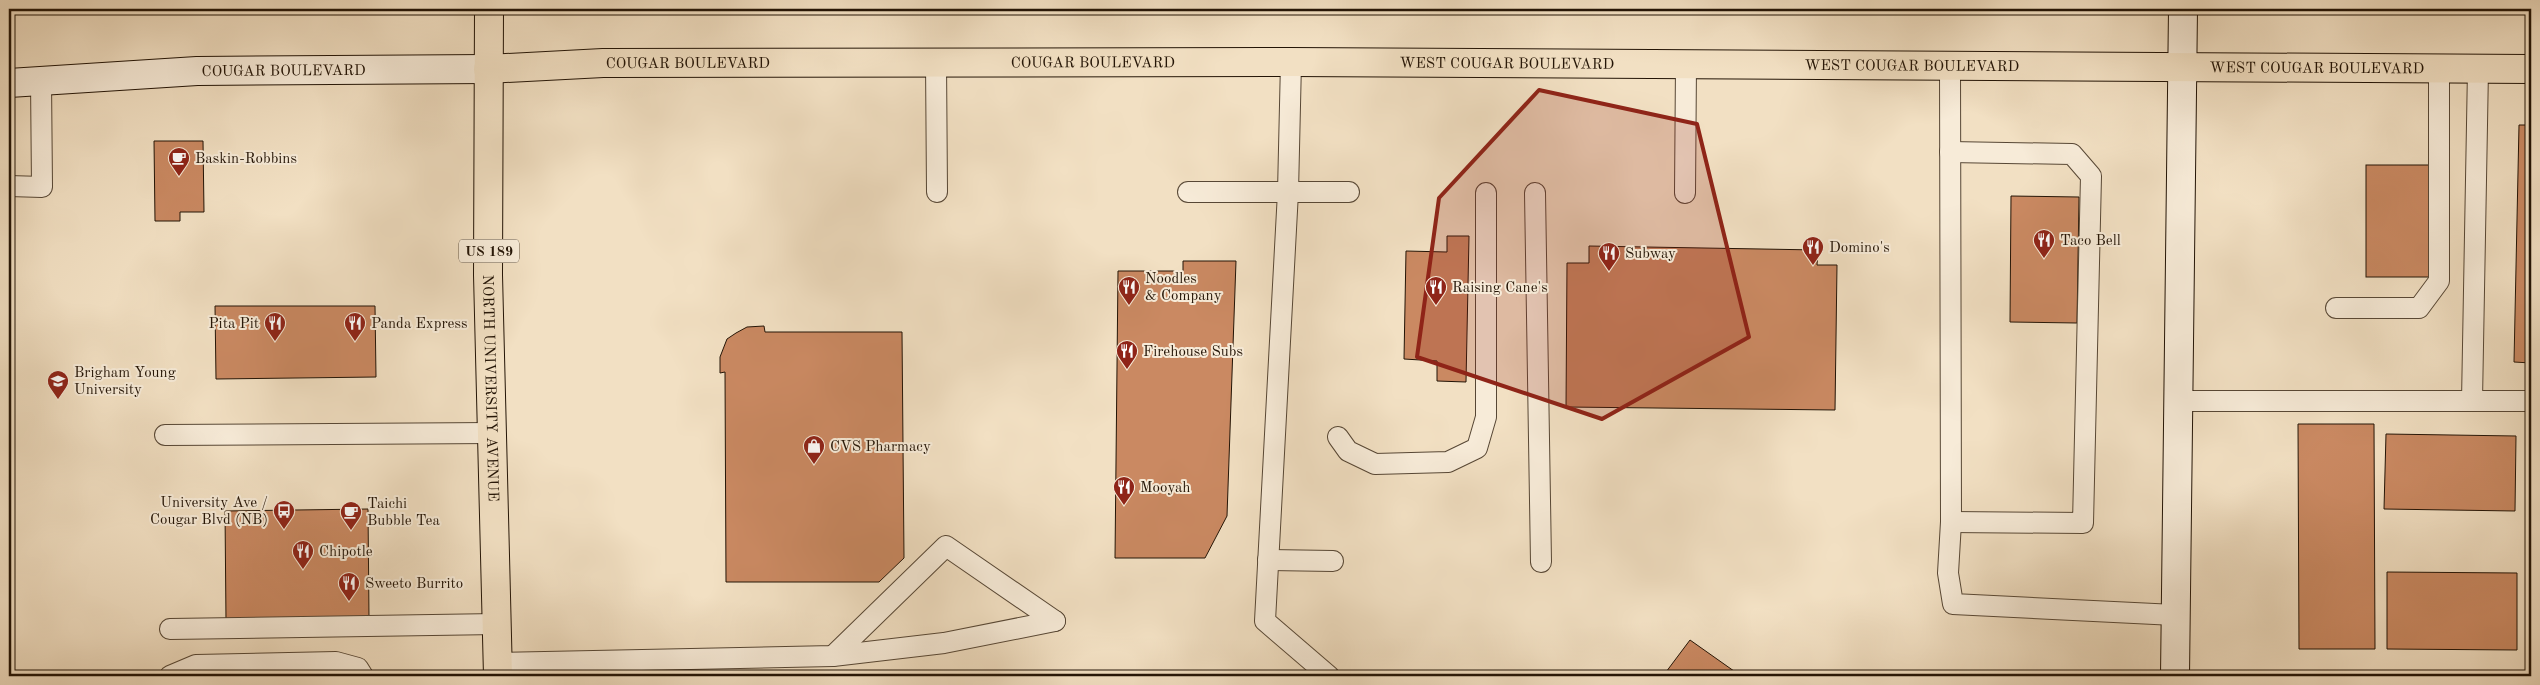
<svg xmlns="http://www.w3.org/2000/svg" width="2540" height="685" font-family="'Old Standard TT',serif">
<rect width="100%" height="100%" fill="#f2e0c3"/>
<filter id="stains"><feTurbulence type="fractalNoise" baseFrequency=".004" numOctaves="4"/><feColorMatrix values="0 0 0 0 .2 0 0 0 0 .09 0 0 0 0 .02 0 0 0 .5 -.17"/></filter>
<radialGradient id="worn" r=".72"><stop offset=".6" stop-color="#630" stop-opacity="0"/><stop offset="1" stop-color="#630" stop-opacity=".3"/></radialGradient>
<g fill="#ca8962" stroke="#231406">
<path d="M 2519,125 L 2531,125 L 2531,363 L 2514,362 Z"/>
<path d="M 154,141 L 203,141 L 204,212 L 180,212 L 180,221 L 155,221 Z"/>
<rect x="2366" y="165" width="64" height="112"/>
<path d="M 2011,196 L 2079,197 L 2077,323 L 2010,322 Z"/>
<path d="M 1447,236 L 1469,236 L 1466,382 L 1437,381 L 1437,361 L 1404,359 L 1406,251 L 1447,252 Z"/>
<path d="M 1589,246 L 1818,250 L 1817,265 L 1837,265 L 1835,410 L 1566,407 L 1567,263 L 1589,263 Z"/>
<path d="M 1183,261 L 1236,261 L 1227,516 L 1205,558 L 1115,558 L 1118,271 L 1183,271 Z"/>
<path d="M 215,306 L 375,306 L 376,377 L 216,379 Z"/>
<path d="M 764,326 L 765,332 L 902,332 L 904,558 L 879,582 L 726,582 L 725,372 L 720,373 L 720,357 L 727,339 L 736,333 L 747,327 Z"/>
<path d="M 2528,422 L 2531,422 L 2531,648 L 2527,648 Z"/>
<path d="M 2298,424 L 2374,424 L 2375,649 L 2299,649 Z"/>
<path d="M 2386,434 L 2516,436 L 2515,511 L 2384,509 Z"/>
<path d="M 368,509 L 369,619 L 226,621 L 225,511 Z"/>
<path d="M 2387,572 L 2517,573 L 2517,650 L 2387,649 Z"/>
<path d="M 1690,640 L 1741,676 L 1663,676 Z"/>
</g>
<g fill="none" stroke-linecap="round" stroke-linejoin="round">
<g stroke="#574735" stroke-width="22">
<g id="lane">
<path d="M 936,62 L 937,192"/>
<path d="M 1291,62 L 1288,192 L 1265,621 L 1329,676"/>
<path d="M 1950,67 L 1951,522 L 1948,573 L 1953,604 L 2175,615"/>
<path d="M 1950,152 L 2072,154 L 2091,176 L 2083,523 L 1951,522"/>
<path d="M 9,186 L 42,187 L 41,81"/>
<path d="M 1188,192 L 1349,192"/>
<path d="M 1535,193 L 1541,562"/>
<path d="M 1685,193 L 1686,65"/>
<path d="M 2336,308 L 2419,308 L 2439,281 L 2439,69"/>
<path d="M 2178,401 L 2531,401"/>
<path d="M 2472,401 L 2478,69"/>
<path d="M 165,435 L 493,433"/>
<path d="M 1338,437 L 1348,451 L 1375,464 L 1448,462 L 1477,448 L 1486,417 L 1486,193"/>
<path d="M 1268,560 L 1333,561"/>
<path d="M 170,629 L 497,624"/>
<path d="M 833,656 L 946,546 L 1055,621"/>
<path d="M 498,663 L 833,656 L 944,643 L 1055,621"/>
<path d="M 170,676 L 196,665 L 336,662 L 358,668 L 363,676"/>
</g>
</g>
<g stroke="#231406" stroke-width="30">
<g id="secondary">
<path id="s1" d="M 9,83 L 197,71 L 488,69"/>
<path d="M 2175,676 L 2183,9"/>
</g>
</g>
<g stroke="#231406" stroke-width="30">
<g id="primary">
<path id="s2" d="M 488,69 L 603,63 L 1291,62 L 2531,69"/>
</g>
</g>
<g stroke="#231406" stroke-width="30">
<g id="highway">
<path id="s3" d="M 489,9 L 488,275 L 498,676"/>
</g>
</g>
<use href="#lane" stroke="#f7ebd8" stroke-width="20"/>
<use href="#secondary" stroke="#f7ebd8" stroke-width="28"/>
<use href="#primary" stroke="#f2e0c3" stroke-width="28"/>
<use href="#highway" stroke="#f2e0c3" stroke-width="28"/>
</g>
<path fill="#8f2418" fill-opacity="0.2" stroke="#8f2418" stroke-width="4" stroke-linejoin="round" d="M 1539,90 L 1697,124 L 1749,337 L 1602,419 L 1417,357 L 1439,198 Z"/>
<defs>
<g id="cafe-pin" transform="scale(1.125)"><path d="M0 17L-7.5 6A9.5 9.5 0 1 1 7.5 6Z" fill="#8f2418" stroke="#f7ebd8"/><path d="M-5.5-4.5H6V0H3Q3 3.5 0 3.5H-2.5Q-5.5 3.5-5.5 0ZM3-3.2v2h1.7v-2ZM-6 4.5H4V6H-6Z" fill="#fff"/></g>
<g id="restaurant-pin" transform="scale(1.125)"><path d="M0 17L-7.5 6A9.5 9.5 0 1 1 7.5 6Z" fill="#8f2418" stroke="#f7ebd8"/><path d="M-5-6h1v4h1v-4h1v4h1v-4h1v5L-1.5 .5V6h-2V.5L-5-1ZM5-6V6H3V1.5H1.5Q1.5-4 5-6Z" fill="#fff"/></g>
<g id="university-pin" transform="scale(1.125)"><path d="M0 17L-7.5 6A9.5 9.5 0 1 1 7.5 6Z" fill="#8f2418" stroke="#f7ebd8"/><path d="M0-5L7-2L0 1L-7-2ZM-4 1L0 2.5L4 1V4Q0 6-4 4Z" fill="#fff"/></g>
<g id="shop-pin" transform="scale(1.125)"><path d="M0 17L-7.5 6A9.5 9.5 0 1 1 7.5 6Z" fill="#8f2418" stroke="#f7ebd8"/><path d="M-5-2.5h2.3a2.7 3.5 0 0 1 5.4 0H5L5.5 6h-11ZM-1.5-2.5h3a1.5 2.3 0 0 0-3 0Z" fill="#fff"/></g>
<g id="bus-pin" transform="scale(1.125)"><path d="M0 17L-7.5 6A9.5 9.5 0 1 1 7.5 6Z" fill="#8f2418" stroke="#f7ebd8"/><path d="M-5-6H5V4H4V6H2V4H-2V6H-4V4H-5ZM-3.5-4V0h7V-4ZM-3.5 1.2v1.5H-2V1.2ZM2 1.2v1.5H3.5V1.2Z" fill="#fff"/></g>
</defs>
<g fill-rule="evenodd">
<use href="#cafe-pin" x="179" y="158"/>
<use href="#restaurant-pin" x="2044" y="240"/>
<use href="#restaurant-pin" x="1813" y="247"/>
<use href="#restaurant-pin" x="1609" y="253"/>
<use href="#restaurant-pin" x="1129" y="287"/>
<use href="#restaurant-pin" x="1436" y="287"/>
<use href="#restaurant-pin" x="275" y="323"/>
<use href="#restaurant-pin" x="355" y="323"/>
<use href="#restaurant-pin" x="1127" y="351"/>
<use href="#university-pin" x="58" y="381"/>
<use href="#shop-pin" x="814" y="446"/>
<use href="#restaurant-pin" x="1124" y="487"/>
<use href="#bus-pin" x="284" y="511"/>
<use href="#cafe-pin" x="351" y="512"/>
<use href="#restaurant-pin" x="303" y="551"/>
<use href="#restaurant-pin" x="349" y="583"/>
</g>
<g text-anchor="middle" stroke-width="4" stroke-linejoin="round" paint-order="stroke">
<rect fill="#f7ebd8" stroke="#635445" stroke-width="1" x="459" y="239.5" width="60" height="23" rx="4"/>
<g font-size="14" font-weight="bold" fill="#231406">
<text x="489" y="256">US 189</text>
</g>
<g font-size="15" fill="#231406" stroke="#f7ebd8">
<text dy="5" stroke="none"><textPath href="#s2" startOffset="605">COUGAR BOULEVARD</textPath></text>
<text dy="5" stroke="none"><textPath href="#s2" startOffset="200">COUGAR BOULEVARD</textPath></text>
<text dy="5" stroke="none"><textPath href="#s2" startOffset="1019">WEST COUGAR BOULEVARD</textPath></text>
<text dy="5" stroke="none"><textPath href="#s2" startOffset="1424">WEST COUGAR BOULEVARD</textPath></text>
<text dy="5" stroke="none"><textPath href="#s2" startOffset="1829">WEST COUGAR BOULEVARD</textPath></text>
<text dy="5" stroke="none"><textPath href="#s1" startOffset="275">COUGAR BOULEVARD</textPath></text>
<text dy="5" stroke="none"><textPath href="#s3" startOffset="379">NORTH UNIVERSITY AVENUE</textPath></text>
</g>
<g font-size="15" fill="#231406" stroke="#f7ebd8" text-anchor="start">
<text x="195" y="163">Baskin-Robbins</text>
<text x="2060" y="245">Taco Bell</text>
<text x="1829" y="252">Domino's</text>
<text x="1625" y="258">Subway</text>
<text x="1145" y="283">Noodles<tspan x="1145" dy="17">&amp; Company</tspan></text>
<text x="1452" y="292">Raising Cane's</text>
<text x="259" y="328" text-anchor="end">Pita Pit</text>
<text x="371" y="328">Panda Express</text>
<text x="1143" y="356">Firehouse Subs</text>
<text x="74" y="377">Brigham Young<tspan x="74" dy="17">University</tspan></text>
<text x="830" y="451">CVS Pharmacy</text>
<text x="1140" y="492">Mooyah</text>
<text x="268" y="507" text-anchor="end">University Ave /<tspan x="268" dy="17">Cougar Blvd (NB)</tspan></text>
<text x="367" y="508">Taichi<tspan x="367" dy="17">Bubble Tea</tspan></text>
<text x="319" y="556">Chipotle</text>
<text x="365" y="588">Sweeto Burrito</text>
</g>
</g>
<rect width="2540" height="685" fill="none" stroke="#f2e0c3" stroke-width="30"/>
<rect x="10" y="10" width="2520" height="665" fill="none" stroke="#231406" stroke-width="2.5"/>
<rect x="15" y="15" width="2510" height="655" fill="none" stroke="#231406"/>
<rect width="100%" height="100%" filter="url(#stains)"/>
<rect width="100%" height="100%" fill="url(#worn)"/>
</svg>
